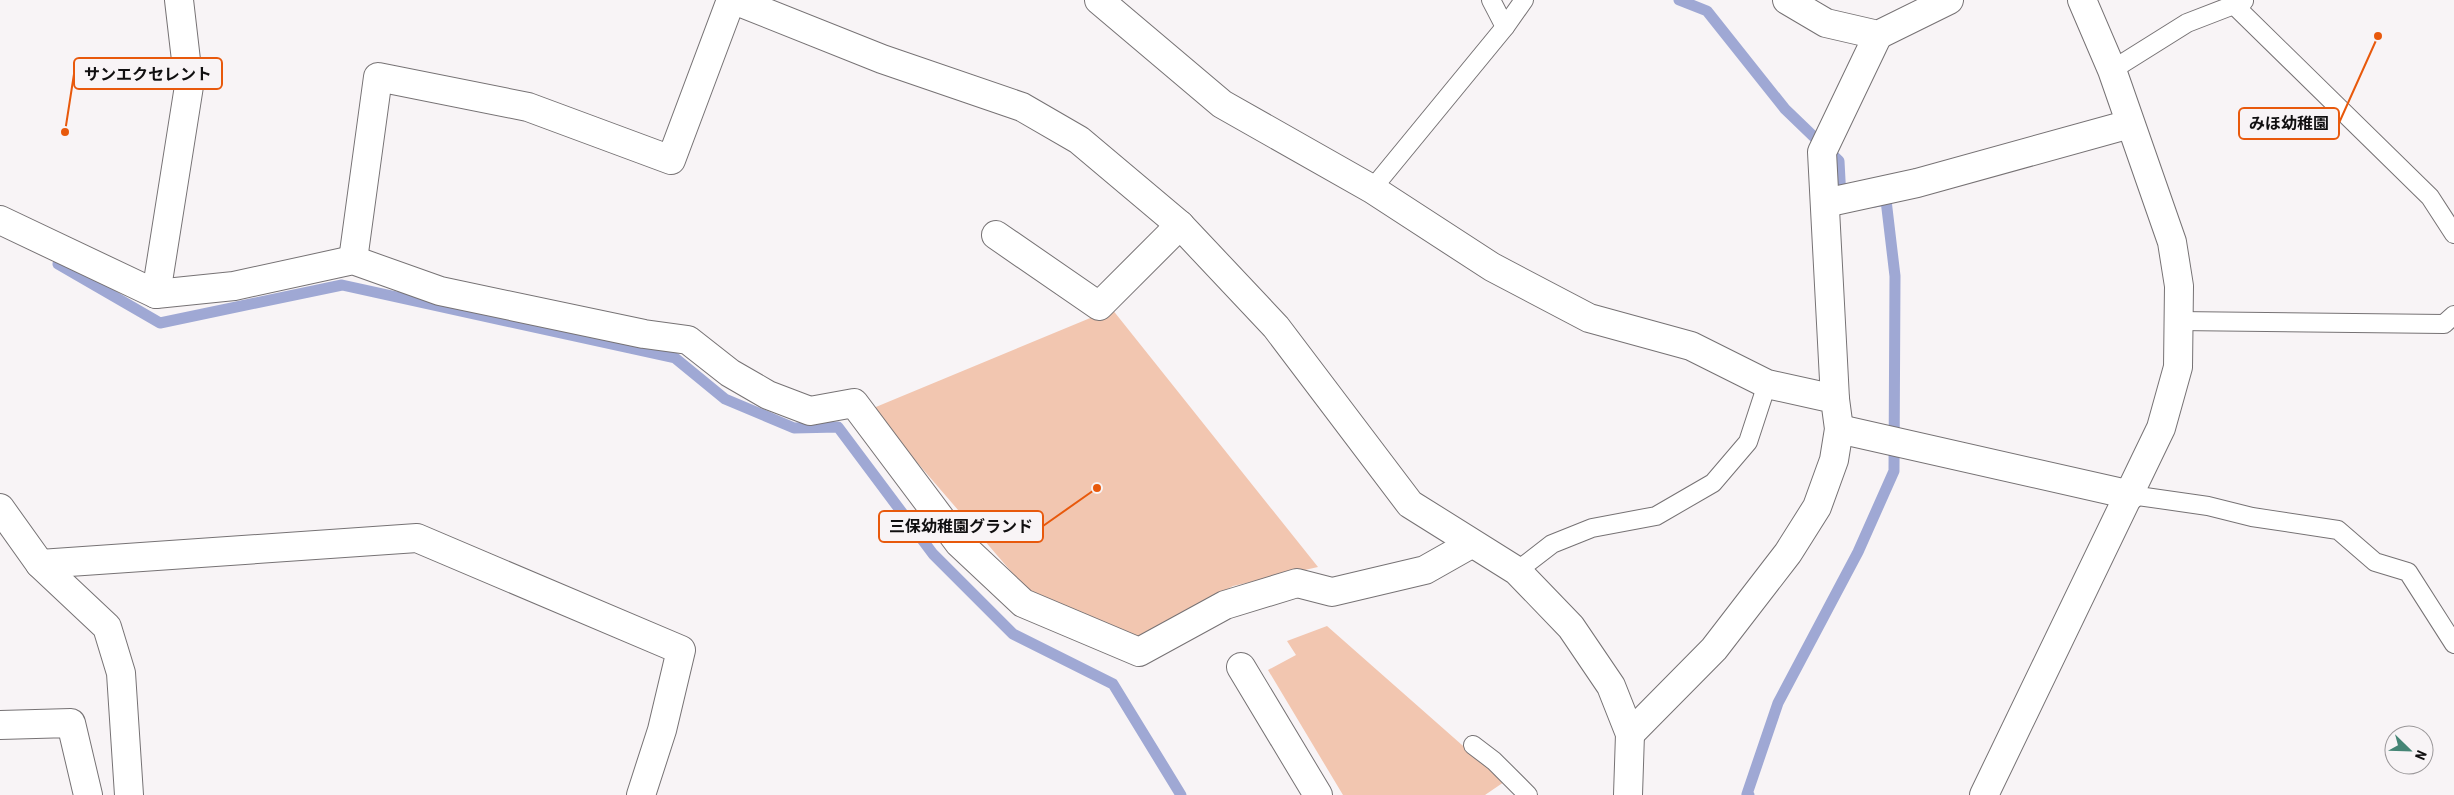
<svg xmlns="http://www.w3.org/2000/svg" width="2454" height="795" font-family="'Roboto Condensed','Noto Sans JP',sans-serif">
<rect width="100%" height="100%" fill="#f8f4f6"/>
<g fill="#f2c6b0">
<path d="M 1112,309 L 1318,567 L 1233,586 L 1134,638 L 1027,590 L 871,409 Z"/>
<path d="M 1327,626 L 1504,782 L 1485,795 L 1343,795 L 1268,670 L 1296,655 L 1287,641 Z"/>
</g>
<g fill="none" stroke-linecap="round" stroke-linejoin="round">
<g stroke="#9fa8d4" stroke-width="11">
<path d="M 1679,0 L 1707,11 L 1785,109 L 1839,161 L 1841,199"/>
<path d="M 58,264 L 160,323 L 342,285 L 675,358 L 725,399 L 794,428 L 838,427 L 933,554 L 1013,634 L 1113,684 L 1181,795"/>
<path d="M 1749,795 L 1747,794 L 1778,703 L 1858,552 L 1894,471 L 1895,276 L 1886,200 L 1874,202"/>
</g>
<g stroke="#767274" stroke-width="20">
<g id="lane">
<path d="M 1491,0 L 1505,27"/>
<path d="M 2234,5 L 2430,197 L 2454,234"/>
<path d="M 2112,70 L 2187,23 L 2244,1"/>
<path d="M 1372,189 L 1505,27 L 1524,0"/>
<path d="M 2178,321 L 2444,324 L 2454,315"/>
<path d="M 2131,495 L 2208,506 L 2252,517 L 2338,530 L 2375,562 L 2408,572 L 2454,644"/>
<path d="M 1517,571 L 1552,544 L 1592,528 L 1656,516 L 1713,483 L 1748,442 L 1767,384"/>
<path d="M 1473,745 L 1494,761 L 1528,795"/>
</g>
</g>
<g stroke="#767274" stroke-width="30">
<g id="street">
<path d="M 734,0 L 882,59 L 1022,107 L 1079,140 L 1180,225 L 1276,327 L 1410,504 L 1517,571 L 1571,627 L 1611,686 L 1630,734 L 1628,795"/>
<path d="M 1099,0 L 1222,104 L 1372,189 L 1492,267 L 1589,318 L 1691,346 L 1767,384 L 1835,399 L 1839,429 L 1834,460 L 1817,507 L 1788,553 L 1714,649 L 1630,734"/>
<path d="M 1787,0 L 1826,23 L 1878,35 L 1949,0"/>
<path d="M 1825,203 L 1917,183 L 2130,124"/>
<path d="M 0,220 L 156,294 L 234,286 L 353,260 L 440,291 L 644,334 L 688,340 L 730,373 L 768,395 L 810,411 L 854,403 L 959,543 L 1023,603 L 1139,652 L 1225,605 L 1297,583 L 1332,592 L 1425,570 L 1471,544"/>
<path d="M 996,235 L 1099,306 L 1180,225"/>
<path d="M 353,260 L 378,77 L 528,107 L 671,160 L 731,0"/>
<path d="M 156,294 L 189,86 L 179,0"/>
<path d="M 1835,399 L 1822,152 L 1878,35"/>
<path d="M 1839,429 L 2131,495"/>
<path d="M 0,508 L 40,564 L 107,627 L 121,673 L 129,795"/>
<path d="M 40,564 L 417,538 L 681,650 L 662,730 L 641,795"/>
<path d="M 1241,667 L 1318,795"/>
<path d="M 0,725 L 71,723 L 88,795"/>
</g>
</g>
<g stroke="#767274" stroke-width="30">
<path id="secondary" d="M 1984,795 L 2161,428 L 2178,367 L 2179,286 L 2172,242 L 2112,70 L 2082,0"/>
</g>
<use href="#lane" stroke="#fff" stroke-width="18"/>
<use href="#street" stroke="#fff" stroke-width="28"/>
<use href="#secondary" stroke="#fff" stroke-width="28"/>
</g>
<path fill="none" stroke="#e8590c" stroke-width="2" d="M65 132L74 74M2378 36L2339 123M1097 488L1043 526"/>
<g fill="#e8590c" stroke="#f8f4f6" stroke-width="2">
<circle cx="65" cy="132" r="5"/>
<circle cx="2378" cy="36" r="5"/>
<circle cx="1097" cy="488" r="5"/>
</g>
<g fill="#f8f4f6" stroke="#e8590c" stroke-width="2">
<rect x="74" y="58" width="148" height="31" rx="5"/>
<rect x="2239" y="108" width="100" height="31" rx="5"/>
<rect x="879" y="511" width="164" height="31" rx="5"/>
</g>
<g font-size="16" text-anchor="middle" font-weight="bold" fill="#100f10">
<text x="148" y="80">サンエクセレント</text>
<text x="2289" y="129">みほ幼稚園</text>
<text x="961" y="532">三保幼稚園グランド</text>
</g>
<g transform="translate(2409 750) rotate(113)"><circle r="24" fill="#f8f4f6" stroke="#9b989a"/>
<path d="M0-4L9 19L0 12L-9 19Z" fill="#458575"/>
<text y="-8" font-size="14" font-weight="bold" text-anchor="middle" fill="#100f10">N</text>
</g>
</svg>
